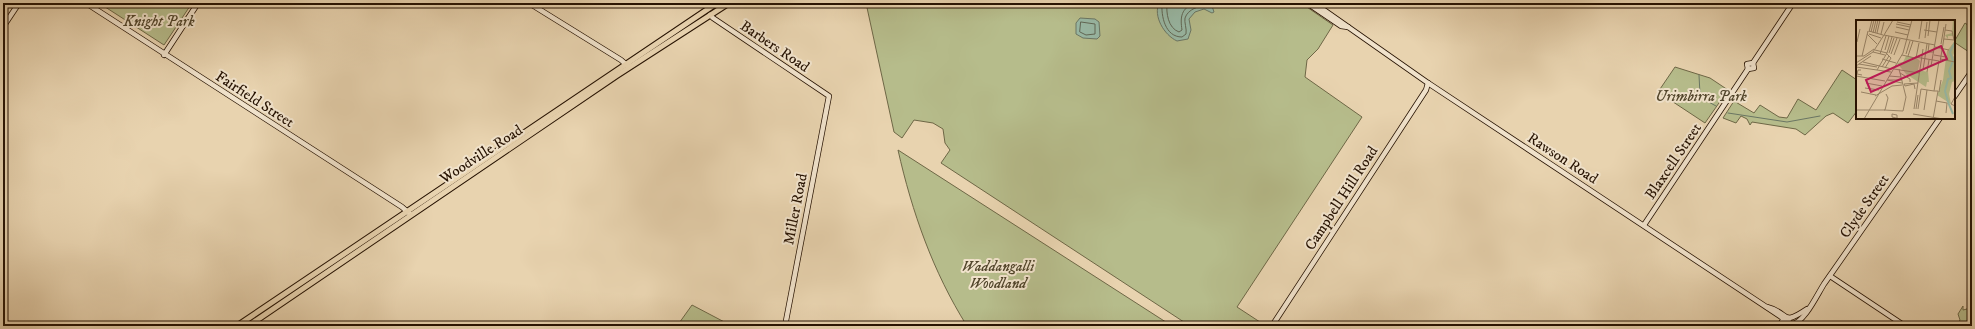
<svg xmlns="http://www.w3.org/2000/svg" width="1975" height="329" font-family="'IM FELL DW Pica',serif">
<rect width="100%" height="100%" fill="#e8d3af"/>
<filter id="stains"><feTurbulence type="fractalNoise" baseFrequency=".005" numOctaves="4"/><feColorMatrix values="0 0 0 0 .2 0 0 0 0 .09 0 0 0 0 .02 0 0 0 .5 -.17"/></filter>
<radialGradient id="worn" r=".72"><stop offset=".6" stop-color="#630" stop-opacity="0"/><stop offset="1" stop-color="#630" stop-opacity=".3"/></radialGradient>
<g fill="#b6bc8b" stroke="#6e6746">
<path d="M 99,3 L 192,3 L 164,45 Z"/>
<path d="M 866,3 L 1301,3 L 1333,25 L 1318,49 L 1307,60 L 1305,77 L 1362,117 L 1237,307 L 1263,324 L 1262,326 L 1190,326 L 941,163 L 950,150 L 945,143 L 943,129 L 933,123 L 914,120 L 902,138 L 894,132 Z"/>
<path d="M 1965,23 L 1972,28 L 1972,54 L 1954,42 Z"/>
<path d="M 1675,67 L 1710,78 L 1728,90 L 1705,123 L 1658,92 Z"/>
<path d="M 1842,70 L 1857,80 L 1857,111 L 1848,123 L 1833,113 L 1826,116 L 1805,135 L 1796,129 L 1752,122 L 1750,125 L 1747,119 L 1741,116 L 1736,123 L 1723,118 L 1734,101 L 1754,113 L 1760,105 L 1779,117 L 1787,118 L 1798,99 L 1816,110 Z"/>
<path d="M 898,150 L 1172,326 L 967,326 C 933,272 912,212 898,150 Z"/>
<path d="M 1972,301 L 1972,326 L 1956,326 L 1960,320 L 1958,314 L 1963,306 L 1963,310 L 1967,309 Z"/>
<path d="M 692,305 L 732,326 L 677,326 Z"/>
</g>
<g fill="#98b9a6" stroke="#6a7664">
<path d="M 1159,3 L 1211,3 L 1214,12 L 1212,13 L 1204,9 L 1195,12 L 1189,19 L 1191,30 L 1188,39 L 1177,41 C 1164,35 1153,16 1159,3 Z"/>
<path d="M 1080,18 L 1095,19 L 1099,22 L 1100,36 L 1097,39 L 1083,38 L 1076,34 L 1076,23 Z"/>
</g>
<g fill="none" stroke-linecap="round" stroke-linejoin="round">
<g stroke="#5f6654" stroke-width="1">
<path d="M 1162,3 C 1161,16 1165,37 1182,37 L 1186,34 C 1187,29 1184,22 1185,18 C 1188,9 1199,6 1207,5 L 1208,3"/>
<path d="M 1167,3 C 1166,13 1168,28 1179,32 L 1182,30 C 1180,17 1181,8 1195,3"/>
<path d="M 1081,22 L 1095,24 L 1095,34 L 1086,35 L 1080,32 Z"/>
</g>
<g stroke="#6a7664" stroke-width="1">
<path d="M 1699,75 L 1700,94"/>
<path d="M 1671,100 L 1696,95 L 1716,106"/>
<path d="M 1728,113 L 1787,122 L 1820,116"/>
</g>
<g stroke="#261202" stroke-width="6">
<g id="secondary">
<path d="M 86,3 L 402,207 L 410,214"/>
<path d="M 529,3 L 621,60 L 629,67"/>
<path d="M 1307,3 L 1341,26 L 1348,27"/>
<path d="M 1314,3 L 1428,83 L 1792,324 C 1804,323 1817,295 1824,284 L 1940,118"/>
<path d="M 710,15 L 713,18 L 829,96 L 785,326"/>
<path d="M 3,27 L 19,3"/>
<path d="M 164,55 L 198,3"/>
<path d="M 1753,63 L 1793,3"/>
<path d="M 1748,69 L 1747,64 L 1753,63"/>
<path d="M 1748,69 L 1754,68 L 1753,63"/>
<path d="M 1954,97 L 1972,71"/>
<path d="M 1644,225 L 1748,69"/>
<path d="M 1830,276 L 1905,326"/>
<path d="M 1767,307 C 1791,313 1780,327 1807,309"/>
<path d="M 1272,326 L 1426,90 L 1428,83"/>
<path d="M 1779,326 L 1785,317"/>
</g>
</g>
<g stroke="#261202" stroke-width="7">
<g id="primary">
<path d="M 237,326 L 717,3"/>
<path d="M 248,326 L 616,76 L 729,3"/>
</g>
</g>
<use href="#secondary" stroke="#f0e2cb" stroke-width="4.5"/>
<use href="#primary" stroke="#e8d3af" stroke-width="5"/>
</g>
<g text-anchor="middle" stroke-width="4" stroke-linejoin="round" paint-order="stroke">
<g font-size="15" font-style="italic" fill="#51452b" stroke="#f0e2cb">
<text x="159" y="26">Knight Park</text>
<text x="1701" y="101">Urimbirra Park</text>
<text x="998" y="271">Waddangalli<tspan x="998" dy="17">Woodland</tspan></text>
</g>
<g font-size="15" fill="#261202" stroke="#f0e2cb">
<text transform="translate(775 46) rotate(34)" y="5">Barbers Road</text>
<text transform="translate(255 99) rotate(33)" y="5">Fairfield Street</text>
<text transform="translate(481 154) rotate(-33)" y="5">Woodville Road</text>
<text transform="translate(1563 158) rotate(33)" y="5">Rawson Road</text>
<text transform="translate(1673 161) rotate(-56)" y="5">Blaxcell Street</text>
<text transform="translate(1341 198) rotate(-57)" y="5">Campbell Hill Road</text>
<text transform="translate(1864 206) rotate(-55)" y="5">Clyde Street</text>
<text transform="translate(795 209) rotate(-79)" y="5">Miller Road</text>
</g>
</g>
<g transform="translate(1856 20)">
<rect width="99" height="99" fill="#e8d3af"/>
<path d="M 99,0 L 99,30 L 97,36 L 99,37 L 99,61 L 96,62 L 93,74 L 95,84 L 81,75 L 87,60 L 91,31 L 98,22 L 97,16 L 92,16 L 92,19 L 89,15 L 96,13 L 97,1 ZM 50,36 L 61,38 L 64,41 L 62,50 L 72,52 L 73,62 L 71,62 L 70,67 L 50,54 L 41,43 L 47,42 Z" fill="#b6bc8b"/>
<path fill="none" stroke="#98b9a6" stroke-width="2" d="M 92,82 L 97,94M 92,82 L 89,71 L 92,59 L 95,58 L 93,51 L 97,41 L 94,32 L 99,22"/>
<path fill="none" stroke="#9a866a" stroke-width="1" d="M 41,2 L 55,5M 40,4 L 54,7M 40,7 L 53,10M 68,10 L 81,12M 13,11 L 27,15M 13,12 L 16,0M 15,12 L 18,0M 39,12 L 52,15M 17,13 L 20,0M 19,13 L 22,0M 21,13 L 24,0M 11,14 L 21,24M 13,14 L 25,18M 25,14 L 28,2M 28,15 L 79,25M 28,15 L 37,0M 72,16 L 74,0M 69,18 L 71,2M 63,19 L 66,0M 88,19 L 98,20 L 96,11 L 89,10M 1,22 L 4,9M 73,24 L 72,32 L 78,32M 85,24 L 88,7M 87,24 L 90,4M 79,27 L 93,30M 19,30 L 31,33M 29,30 L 33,16M 17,32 L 29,35M 31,33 L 36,17M 33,33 L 38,18M 24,34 L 30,16M 35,34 L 41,18M 50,34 L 54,21M 38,35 L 44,19M 46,35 L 59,38M 78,35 L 90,37M 0,36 L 8,36 L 18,29M 6,36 L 12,11M 52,36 L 57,21M 59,37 L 83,41M 60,38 L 63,23M 26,39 L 40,43M 84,39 L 99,42M 7,42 L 36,49M 84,42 L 87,24M 0,43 L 17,32 L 28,15M 3,44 L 21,47M 0,46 L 15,36M 75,46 L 83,0M 0,47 L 35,52M 26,47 L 33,36M 29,48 L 35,38 L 30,33M 38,49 L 63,53M 43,49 L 50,77M 5,50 L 2,50 L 1,54 L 6,55M 21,50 L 31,33M 67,50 L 71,24M 71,52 L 73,40M 44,53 L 54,59 L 54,62M 0,56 L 29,61M 33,56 L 45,57M 31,60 L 46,63M 32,60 L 46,60M 10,63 L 26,66M 48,64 L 49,66 L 58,64 L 59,69M 48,64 L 62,63M 9,68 L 23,70M 65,69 L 78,71M 5,72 L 20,75M 83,72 L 85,60M 19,76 L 36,66 L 46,65M 99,77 L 95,84 L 99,86M 80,81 L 91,83 L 90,93M 58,89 L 67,29M 60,89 L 62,75M 62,89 L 65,69M 0,90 L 29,90M 28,90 L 47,91M 29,90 L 32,78 L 30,74M 68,90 L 71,70M 47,91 L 50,77M 57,94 L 87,99M 41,98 L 41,95 L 36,94 L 36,97 L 44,99M 8,99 L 47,33 L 56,0M 77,99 L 82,71 L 78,71 L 83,41"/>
<path fill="#c2185b" fill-opacity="0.15" stroke="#c2185b" stroke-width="2" d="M 85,26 L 91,39 L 15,72 L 10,60 Z"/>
<rect width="99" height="99" fill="none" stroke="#261202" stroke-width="2"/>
</g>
<rect width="1975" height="329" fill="none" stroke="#e8d3af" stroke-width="16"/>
<rect x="4" y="4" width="1967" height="321" fill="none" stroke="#261202" stroke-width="2"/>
<rect x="8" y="8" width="1959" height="313" fill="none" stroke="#261202"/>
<rect width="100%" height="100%" filter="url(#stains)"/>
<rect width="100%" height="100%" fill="url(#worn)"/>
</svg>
